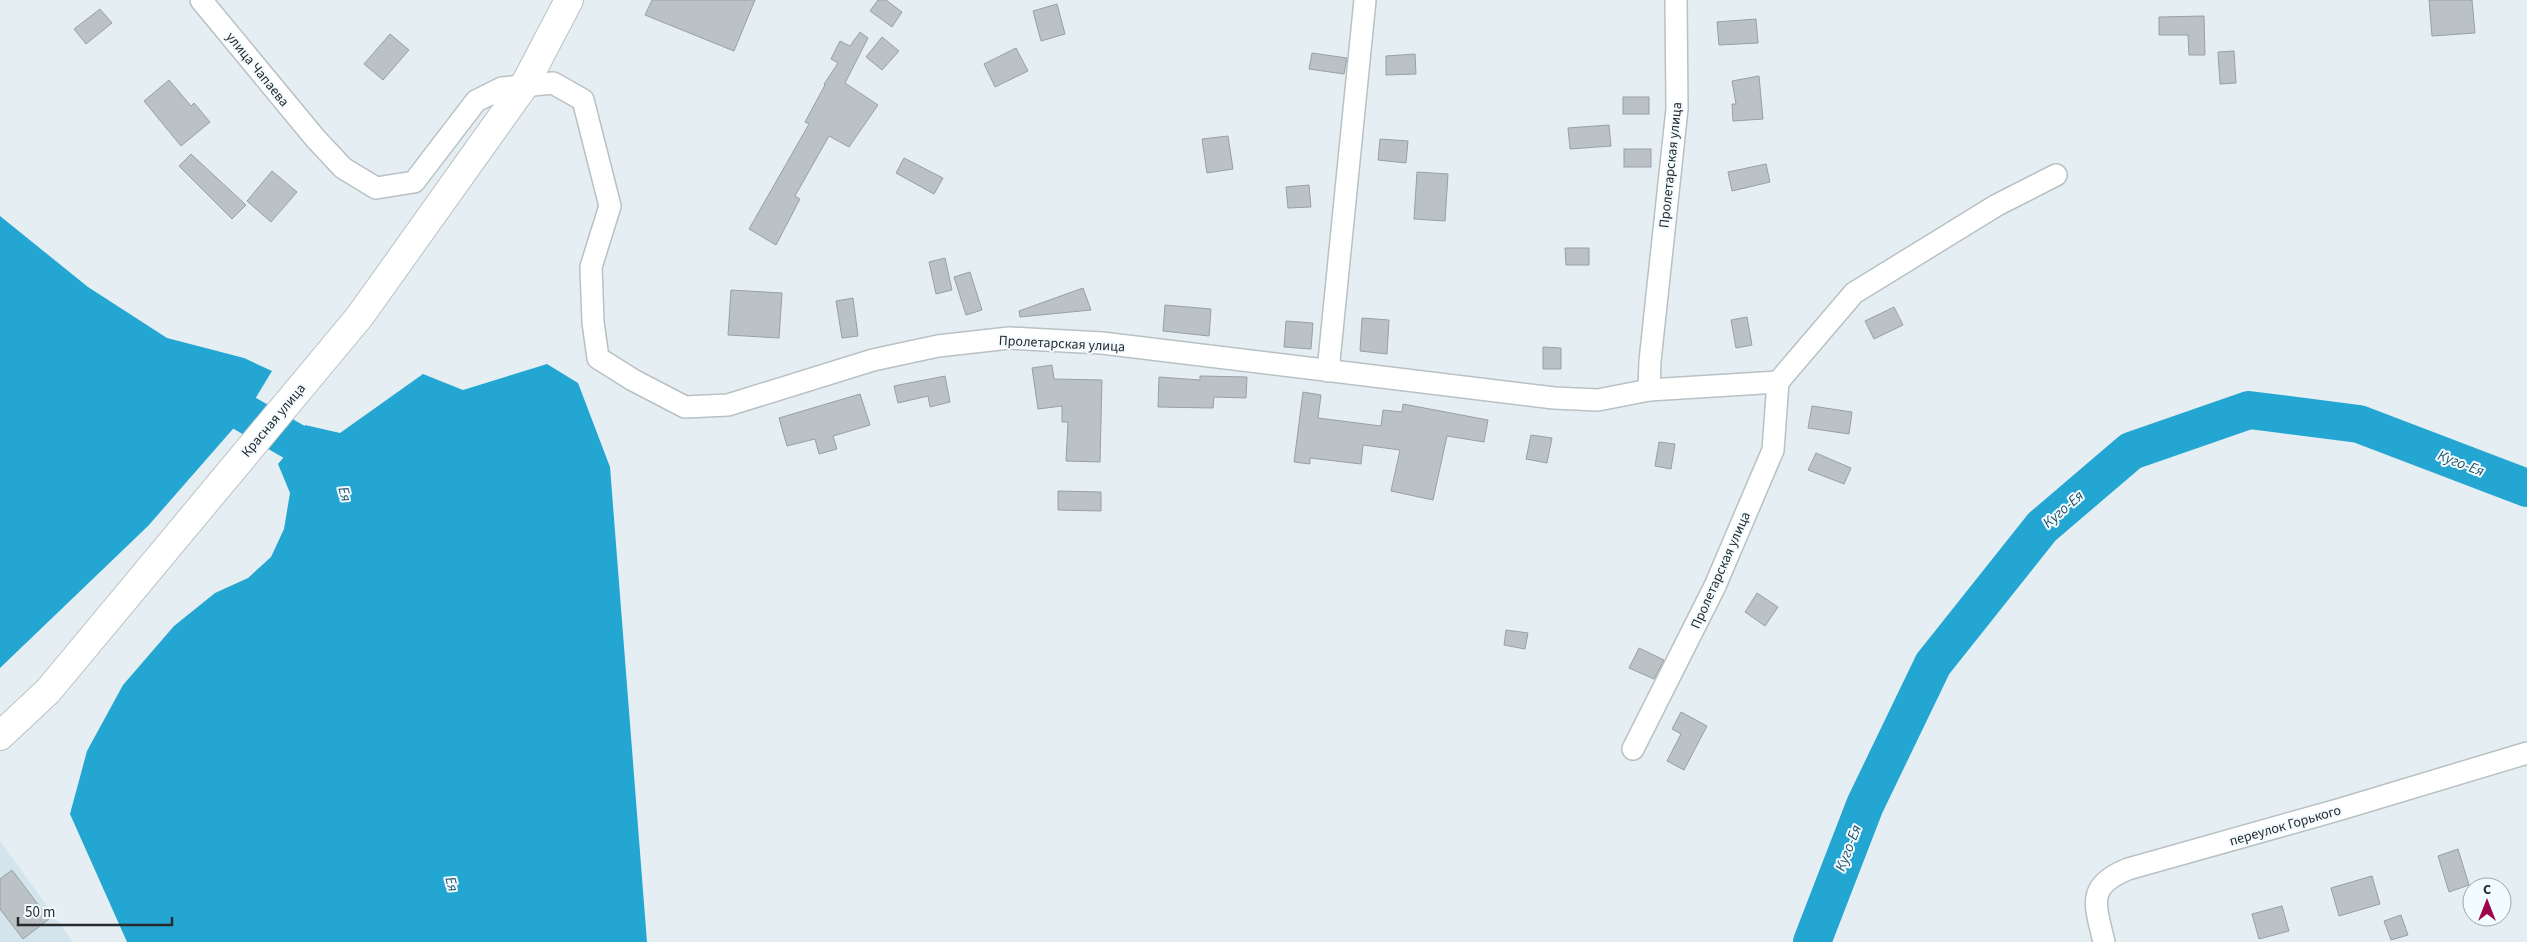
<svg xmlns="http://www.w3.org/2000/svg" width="2527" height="942" font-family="'Source Sans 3',sans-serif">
<rect width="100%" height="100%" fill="#e5eef2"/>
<path fill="#d4e4ec" d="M 0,841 L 73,942 L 0,942 Z"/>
<g fill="#24a6d3">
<path d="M 0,216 L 88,287 L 167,338 L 244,358 L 272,371 L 246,414 L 148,526 L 0,668 Z"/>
<path d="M 547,364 L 578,383 L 610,467 L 647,942 L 127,942 L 70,814 L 87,751 L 123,685 L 174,626 L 215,593 L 248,578 L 271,557 L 284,529 L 290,493 L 278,464 L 296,443 L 305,425 L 340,433 L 423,374 L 463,390 Z"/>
</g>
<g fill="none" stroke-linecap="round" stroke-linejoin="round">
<g stroke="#24a6d3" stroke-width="38">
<path d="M 199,395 L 213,395 L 296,443 L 336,460 L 338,467"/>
<path d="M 1812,942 L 1865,805 L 1933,664 L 2042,527 L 2131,451 L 2249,410 L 2359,424 L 2527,488"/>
</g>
</g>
<g fill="#bac2c6" stroke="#98a0a3">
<path d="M 652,0 L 755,0 L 734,51 L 645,15 Z"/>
<path d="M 878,0 L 886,0 L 902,12 L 892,27 L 870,11 Z"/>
<path d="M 2429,0 L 2472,0 L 2475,33 L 2432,36 Z"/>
<path d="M 1057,4 L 1065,34 L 1041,41 L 1033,11 Z"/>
<path d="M 100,9 L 112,23 L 86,44 L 74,29 Z"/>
<path d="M 2204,16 L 2205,55 L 2189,55 L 2188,35 L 2159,35 L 2159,17 Z"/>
<path d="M 1756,19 L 1758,43 L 1719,45 L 1717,22 Z"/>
<path d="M 860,32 L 868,38 L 845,83 L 878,105 L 849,147 L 829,136 L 795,196 L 800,199 L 776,245 L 749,229 L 809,124 L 805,122 L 825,85 L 824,84 L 838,63 L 831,59 L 840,41 L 850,46 Z"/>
<path d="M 390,34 L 409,50 L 383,80 L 364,64 Z"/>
<path d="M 882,37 L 899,51 L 882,70 L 866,57 Z"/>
<path d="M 1016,48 L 1028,71 L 995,87 L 984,64 Z"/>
<path d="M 2234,51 L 2236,83 L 2220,84 L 2218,52 Z"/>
<path d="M 1312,53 L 1347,58 L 1344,74 L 1309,69 Z"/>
<path d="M 1415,54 L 1416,74 L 1386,75 L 1386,56 Z"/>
<path d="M 1759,76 L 1763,119 L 1733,121 L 1732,104 L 1736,104 L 1732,81 Z"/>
<path d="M 169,80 L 191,106 L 194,103 L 210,122 L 181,146 L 144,101 Z"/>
<rect x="1623" y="97" width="26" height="17"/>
<path d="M 1609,125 L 1611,146 L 1570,149 L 1568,128 Z"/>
<path d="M 1228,136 L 1233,169 L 1207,173 L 1202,139 Z"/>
<path d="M 1380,139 L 1408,141 L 1406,163 L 1378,160 Z"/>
<rect x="1624" y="149" width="27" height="18"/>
<path d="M 191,154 L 246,205 L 232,219 L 179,166 Z"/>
<path d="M 904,158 L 943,178 L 934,194 L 896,173 Z"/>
<path d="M 1766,164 L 1770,182 L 1732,191 L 1728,172 Z"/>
<path d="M 272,171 L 297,192 L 271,222 L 247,201 Z"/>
<path d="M 1417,172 L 1448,174 L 1445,221 L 1414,219 Z"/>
<path d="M 1309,185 L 1311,207 L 1288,208 L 1286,187 Z"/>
<path d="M 1565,248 L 1589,248 L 1589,265 L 1566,265 Z"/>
<path d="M 945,258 L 952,290 L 936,294 L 929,262 Z"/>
<path d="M 970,272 L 982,310 L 966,315 L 954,277 Z"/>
<path d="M 1083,288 L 1091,310 L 1020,317 L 1019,311 Z"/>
<path d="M 731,290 L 782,293 L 779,338 L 728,335 Z"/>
<path d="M 853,298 L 858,336 L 842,338 L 836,301 Z"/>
<path d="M 1165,305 L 1211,309 L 1209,336 L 1163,331 Z"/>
<path d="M 1894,307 L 1903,325 L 1874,339 L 1865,321 Z"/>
<path d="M 1747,317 L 1752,345 L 1736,348 L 1731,320 Z"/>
<path d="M 1362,318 L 1389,320 L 1387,354 L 1360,351 Z"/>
<path d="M 1286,321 L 1313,323 L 1311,349 L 1284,347 Z"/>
<path d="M 1543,347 L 1561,348 L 1561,369 L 1543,369 Z"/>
<path d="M 1052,365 L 1054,379 L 1102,380 L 1100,462 L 1066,461 L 1068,422 L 1062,422 L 1062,406 L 1038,409 L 1032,368 Z"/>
<path d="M 945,376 L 950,402 L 930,407 L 928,396 L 898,403 L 894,386 Z"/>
<path d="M 1200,376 L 1247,377 L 1246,398 L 1214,397 L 1213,408 L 1158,407 L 1159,377 L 1200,380 Z"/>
<path d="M 1303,392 L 1321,395 L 1318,418 L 1381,426 L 1383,410 L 1402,412 L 1403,404 L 1488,420 L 1484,442 L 1447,436 L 1433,500 L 1391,491 L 1400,450 L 1363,445 L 1361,464 L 1310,458 L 1310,464 L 1294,462 Z"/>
<path d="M 860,394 L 870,425 L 833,436 L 837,449 L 819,454 L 815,439 L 787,446 L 779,418 Z"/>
<path d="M 1812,406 L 1852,412 L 1849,434 L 1808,428 Z"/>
<path d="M 1531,435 L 1552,438 L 1547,463 L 1526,459 Z"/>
<path d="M 1659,442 L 1675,444 L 1671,469 L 1655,466 Z"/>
<path d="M 1816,453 L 1851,468 L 1844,484 L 1808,470 Z"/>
<path d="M 1058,491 L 1101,492 L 1101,511 L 1058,510 Z"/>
<path d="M 1757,593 L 1778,607 L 1765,626 L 1745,612 Z"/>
<path d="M 1506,630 L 1528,633 L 1525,649 L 1504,645 Z"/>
<path d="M 1639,648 L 1664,660 L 1654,679 L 1629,668 Z"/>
<path d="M 1681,712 L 1707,726 L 1684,770 L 1667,761 L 1681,734 L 1672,729 Z"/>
<path d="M 2458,849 L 2469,885 L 2449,892 L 2438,856 Z"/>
<path d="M 12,870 L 49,919 L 23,939 L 0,909 L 0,879 Z"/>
<path d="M 2372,876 L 2380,904 L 2339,916 L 2331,888 Z"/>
<path d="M 2282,906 L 2289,931 L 2259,939 L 2252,914 Z"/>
<path d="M 2401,915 L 2408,935 L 2391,940 L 2384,921 Z"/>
</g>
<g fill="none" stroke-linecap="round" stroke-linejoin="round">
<g stroke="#b8c1c4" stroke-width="24">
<g id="minor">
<path d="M 201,0 L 315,138 L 343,168 L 376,188 L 414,182 L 476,101 L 502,88 L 553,83 L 583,100 L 610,206 L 591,267 L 593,322 L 598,358 L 633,380 L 685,407 L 728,405 L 873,360 L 938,346 L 1009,338 L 1102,343 L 1554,398 L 1598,400 L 1649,390 L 1778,382"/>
<path d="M 1328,371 L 1365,0"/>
<path d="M 1649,390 L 1650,361 L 1677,109 L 1676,0"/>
<path d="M 1633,749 L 1715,586 L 1773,450 L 1778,382 L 1854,293 L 1997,205 L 2056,175"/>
<path d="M 2104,942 C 2095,904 2086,886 2128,869 L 2341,809 L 2527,753"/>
</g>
</g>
<g stroke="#b8c1c4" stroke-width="30">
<path id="tertiary" d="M 0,736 L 48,691 L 360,316 L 524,86 L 569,0"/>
</g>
<use href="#minor" stroke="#fff" stroke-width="21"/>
<use href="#tertiary" stroke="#fff" stroke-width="28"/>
</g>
<g text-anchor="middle" stroke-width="4" stroke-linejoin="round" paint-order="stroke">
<g font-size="14" fill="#282b2c" stroke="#f2fbff">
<text transform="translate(258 69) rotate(51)" y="5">улица Чапаева</text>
<text transform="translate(1670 165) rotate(-84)" y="5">Пролетарская улица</text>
<text transform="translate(1062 343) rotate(3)" y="5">Пролетарская улица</text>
<text transform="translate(273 420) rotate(-50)" y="5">Красная улица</text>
<text transform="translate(1720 570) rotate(-66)" y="5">Пролетарская улица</text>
<text transform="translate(2285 825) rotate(-16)" y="5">переулок Горького</text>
</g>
<g font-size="15" font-style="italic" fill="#235467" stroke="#f2fbff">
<text transform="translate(2461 463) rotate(21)" y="5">Куго-Ея</text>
<text transform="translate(345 494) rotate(75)" y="5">Ея</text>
<text transform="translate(2063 509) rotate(-41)" y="5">Куго-Ея</text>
<text transform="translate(1848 848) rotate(-69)" y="5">Куго-Ея</text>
<text transform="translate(452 884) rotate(75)" y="5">Ея</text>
</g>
</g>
<g transform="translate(2487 902)"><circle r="24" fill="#f2fbff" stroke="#a1a8ab"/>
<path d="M0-4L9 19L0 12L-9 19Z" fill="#9d044d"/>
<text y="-8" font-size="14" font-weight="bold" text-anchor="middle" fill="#282b2c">С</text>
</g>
<path d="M18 917v8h154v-8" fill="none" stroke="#282b2c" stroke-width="2.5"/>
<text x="25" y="917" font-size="15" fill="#282b2c" stroke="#f2fbff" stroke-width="4" paint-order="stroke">50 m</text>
</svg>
